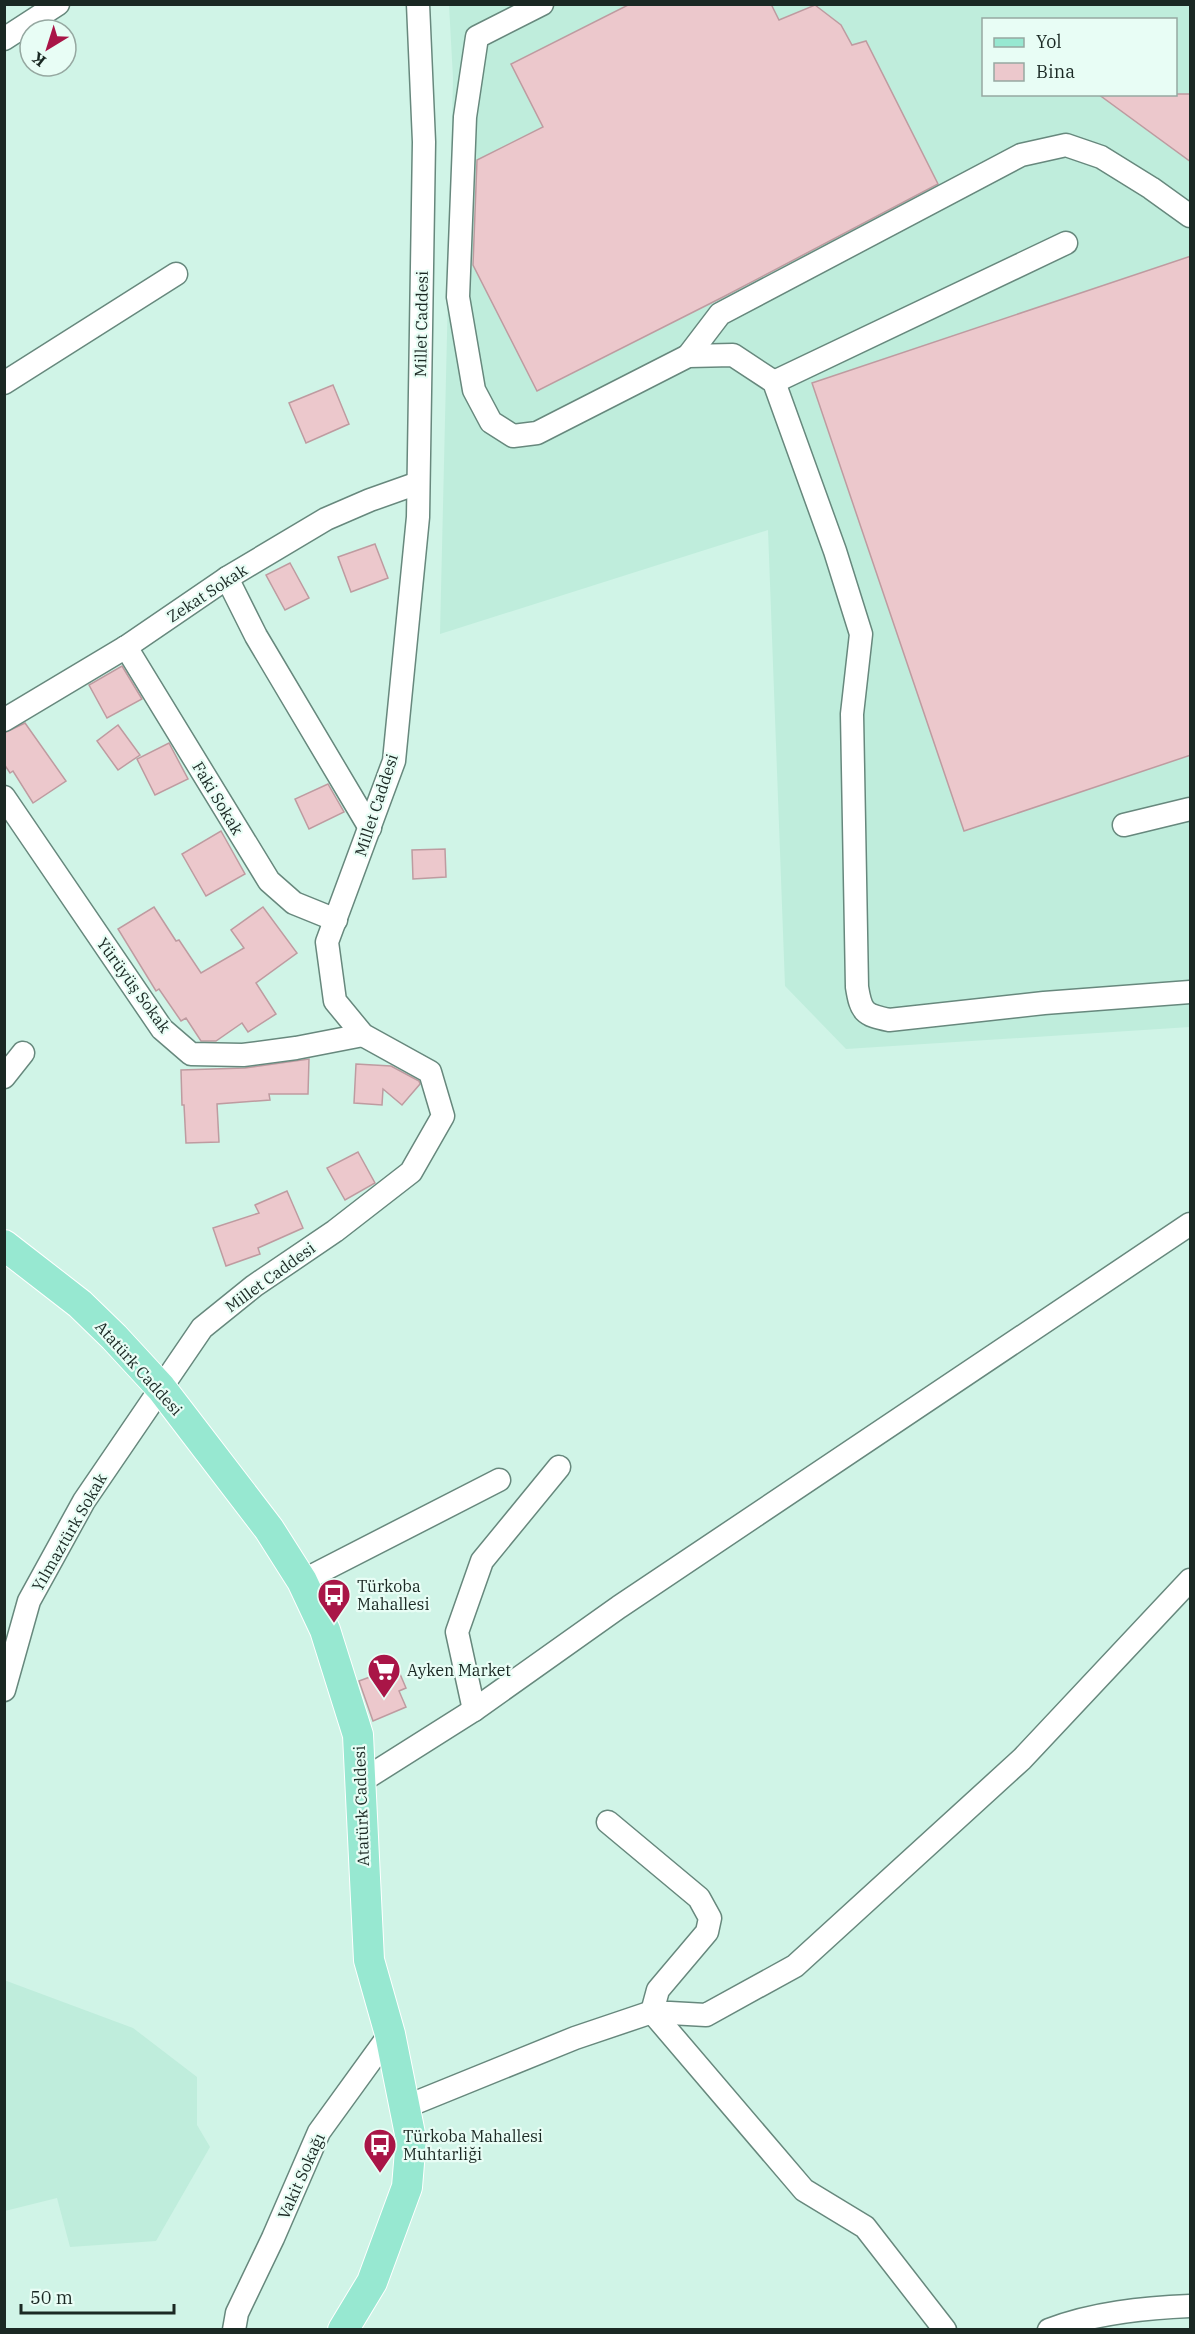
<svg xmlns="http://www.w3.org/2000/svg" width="1195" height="2334" font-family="'IBM Plex Serif',serif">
<rect width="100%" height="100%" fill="#d0f4e7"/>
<g fill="#bfeddc" fill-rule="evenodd">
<path d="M 449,5 L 1190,5 L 1190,1027 L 846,1049 L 785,986 L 768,530 L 440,634 L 453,78 ZM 984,20 L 1176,20 L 1176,94 L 984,94 Z"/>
<path d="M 4,1980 L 133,2028 L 197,2077 L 197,2125 L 210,2147 L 156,2241 L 70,2247 L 57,2198 L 5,2211 Z"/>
</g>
<g fill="#ecc8cc" stroke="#be9ba0" stroke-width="1.5">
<path d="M 630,4 L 771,4 L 779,20 L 815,5 L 841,25 L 852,45 L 866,41 L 938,184 L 725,296 L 537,391 L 473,265 L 477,160 L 543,127 L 511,64 Z"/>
<path d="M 1098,94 L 1191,94 L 1191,162 Z"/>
<path d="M 1191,256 L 1191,755 L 964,831 L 812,383 Z"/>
<path d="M 333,385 L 349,424 L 306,443 L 289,403 Z"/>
<path d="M 375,544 L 388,578 L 351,592 L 338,557 Z"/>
<path d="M 290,563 L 309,598 L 285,610 L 266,575 Z"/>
<path d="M 122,666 L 142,699 L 107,718 L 89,685 Z"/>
<path d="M 25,723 L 66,781 L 33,803 L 13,771 L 10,773 L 4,764 L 4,733 Z"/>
<path d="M 118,725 L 140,755 L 118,770 L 97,741 Z"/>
<path d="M 169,743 L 188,779 L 155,795 L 137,759 Z"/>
<path d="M 328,784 L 344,812 L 309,829 L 295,799 Z"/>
<path d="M 221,831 L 245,874 L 206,896 L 182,854 Z"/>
<path d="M 445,849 L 446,877 L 413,879 L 412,850 Z"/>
<path d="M 154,907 L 176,941 L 179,940 L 201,973 L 244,948 L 231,930 L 263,907 L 297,953 L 256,983 L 276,1014 L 248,1032 L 242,1023 L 216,1041 L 201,1041 L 186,1018 L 181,1021 L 159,989 L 156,991 L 118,929 Z"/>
<path d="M 309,1059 L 308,1094 L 269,1094 L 270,1100 L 217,1104 L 219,1142 L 186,1143 L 184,1105 L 182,1105 L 181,1070 L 245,1068 Z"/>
<path d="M 356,1064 L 391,1066 L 419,1081 L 420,1084 L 402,1105 L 383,1089 L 382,1105 L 354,1103 Z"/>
<path d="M 358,1152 L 375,1183 L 345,1200 L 327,1168 Z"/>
<path d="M 287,1191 L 303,1228 L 258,1248 L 260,1254 L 226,1266 L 213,1228 L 259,1213 L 255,1205 Z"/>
<path d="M 397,1667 L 406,1688 L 399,1691 L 406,1707 L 373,1721 L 359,1681 Z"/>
</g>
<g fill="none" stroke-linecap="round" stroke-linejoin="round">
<g stroke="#67887d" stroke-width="25">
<g id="minor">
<path d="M 542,4 L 477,37 L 465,117 L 458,297 L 474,390 L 491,422 L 513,436 L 537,433 L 688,356 L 733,355 L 774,382 L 835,551 L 861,634 L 852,714 L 857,987 C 861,1012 864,1015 889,1020 L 1044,1003 L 1190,992"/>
<path d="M 4,39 L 58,4"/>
<path d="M 688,356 L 720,314 L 1021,155 L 1066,145 L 1101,157 L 1151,188 L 1190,216"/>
<path d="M 774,382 L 1066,243"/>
<path d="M 4,383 L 176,274"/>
<path d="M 227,578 L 256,636 L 370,828"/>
<path d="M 126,647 L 269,881 L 294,903 L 336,920"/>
<path d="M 4,720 L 126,647 L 227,578 L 326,519 L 370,500 L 418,483"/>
<path d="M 4,797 L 162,1029 L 191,1054 L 243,1055 L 296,1048 L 363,1035"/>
<path d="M 1124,825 L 1190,809"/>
<path d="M 4,1077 L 23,1053"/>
<path d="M 302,1581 L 499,1480"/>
<path d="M 4,1690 L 29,1601 L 84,1501 L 202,1328 L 254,1286 L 335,1231 L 411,1172 L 443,1116 L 430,1072 L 363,1035 L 335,1001 L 327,942 L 394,761 L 418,517 L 424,142 L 418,4"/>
<path d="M 474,1710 L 457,1632 L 482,1561 L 559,1467"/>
<path d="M 360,1782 L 474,1710 L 619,1607 L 1190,1224"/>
<path d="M 608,1822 L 699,1898 L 710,1918 L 707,1932 L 658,1990 L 652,2012 L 706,2015 L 795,1966 L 1022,1759 L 1190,1580"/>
<path d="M 405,2107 L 575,2038 L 652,2012 L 804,2190 L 865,2227 L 945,2330"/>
<path d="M 234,2330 L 237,2313 L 273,2238 L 319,2132 L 390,2034"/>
<path d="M 1049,2330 C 1093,2313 1143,2308 1190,2306"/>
</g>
</g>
<g stroke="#fff" stroke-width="32">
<path id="major" d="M 4,1245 L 80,1304 L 114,1337 L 161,1388 L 269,1529 L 302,1581 L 325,1630 L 358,1735 L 369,1960 L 390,2034 L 411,2139 L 407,2187 L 372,2282 L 343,2330"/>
</g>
<use href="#minor" stroke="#fff" stroke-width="22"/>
<use href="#major" stroke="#97e8d1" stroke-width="30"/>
</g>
<defs>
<g id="bus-pin" transform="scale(1.725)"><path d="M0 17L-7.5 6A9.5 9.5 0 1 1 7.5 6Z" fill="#a91547" stroke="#e8fdf5"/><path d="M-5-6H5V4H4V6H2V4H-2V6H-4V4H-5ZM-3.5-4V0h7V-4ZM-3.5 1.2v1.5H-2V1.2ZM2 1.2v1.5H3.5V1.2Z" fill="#fff"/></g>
<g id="supermarket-pin" transform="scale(1.725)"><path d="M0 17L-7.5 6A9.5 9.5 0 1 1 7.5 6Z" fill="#a91547" stroke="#e8fdf5"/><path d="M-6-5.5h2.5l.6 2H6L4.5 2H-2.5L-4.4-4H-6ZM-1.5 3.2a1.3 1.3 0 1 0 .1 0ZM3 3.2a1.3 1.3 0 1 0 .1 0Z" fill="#fff"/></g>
</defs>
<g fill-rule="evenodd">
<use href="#bus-pin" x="334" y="1595"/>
<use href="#supermarket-pin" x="384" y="1670"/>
<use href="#bus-pin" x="380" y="2145"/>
</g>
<g text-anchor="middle" stroke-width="4.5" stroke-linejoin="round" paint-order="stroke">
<g font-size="16" fill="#1a2823" stroke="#e8fdf5">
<text transform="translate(421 324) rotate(-89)" y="6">Millet Caddesi</text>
<text transform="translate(207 593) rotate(-33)" y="6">Zekat Sokak</text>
<text transform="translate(218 798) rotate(59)" y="6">Faki Sokak</text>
<text transform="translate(376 805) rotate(-72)" y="6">Millet Caddesi</text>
<text transform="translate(134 985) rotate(54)" y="6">Yürüyüş Sokak</text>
<text transform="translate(270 1277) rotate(-36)" y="6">Millet Caddesi</text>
<text transform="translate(139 1368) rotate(48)" y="6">Atatürk Caddesi</text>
<text transform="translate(69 1532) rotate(-60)" y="6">Yılmaztürk Sokak</text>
<text transform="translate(361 1806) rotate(-92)" y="6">Atatürk Caddesi</text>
<text transform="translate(301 2176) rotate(-66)" y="6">Vakit Sokağı</text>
</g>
<g font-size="16" fill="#1a2823" stroke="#e8fdf5" text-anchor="start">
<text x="357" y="1592">Türkoba<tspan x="357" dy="18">Mahallesi</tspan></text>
<text x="407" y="1676">Ayken Market</text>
<text x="403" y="2142">Türkoba Mahallesi<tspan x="403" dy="18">Muhtarliği</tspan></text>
</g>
</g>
<rect width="1195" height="2334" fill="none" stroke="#1a2823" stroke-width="12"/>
<rect x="982" y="18" width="195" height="78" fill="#e8fdf5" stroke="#96a8a1" stroke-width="1.5"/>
<rect x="994" y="38" width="30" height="9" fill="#97e8d1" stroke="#96a8a1" stroke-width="1.5"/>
<text x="1036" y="48" font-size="18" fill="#1a2823">Yol</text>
<rect x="994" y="63" width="30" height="18" fill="#ecc8cc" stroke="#96a8a1" stroke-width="1.5"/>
<text x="1036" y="78" font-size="18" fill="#1a2823">Bina</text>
<g transform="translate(48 48) rotate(218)"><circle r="28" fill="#e8fdf5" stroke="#96a8a1" stroke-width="1.5"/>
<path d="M0-4.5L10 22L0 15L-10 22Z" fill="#a91547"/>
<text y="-9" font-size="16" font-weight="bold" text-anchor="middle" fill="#1a2823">K</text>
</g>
<path d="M21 2304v9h153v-9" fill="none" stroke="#1a2823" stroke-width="3"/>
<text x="30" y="2304" font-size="18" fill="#1a2823" stroke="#e8fdf5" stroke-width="4.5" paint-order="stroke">50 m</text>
</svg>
